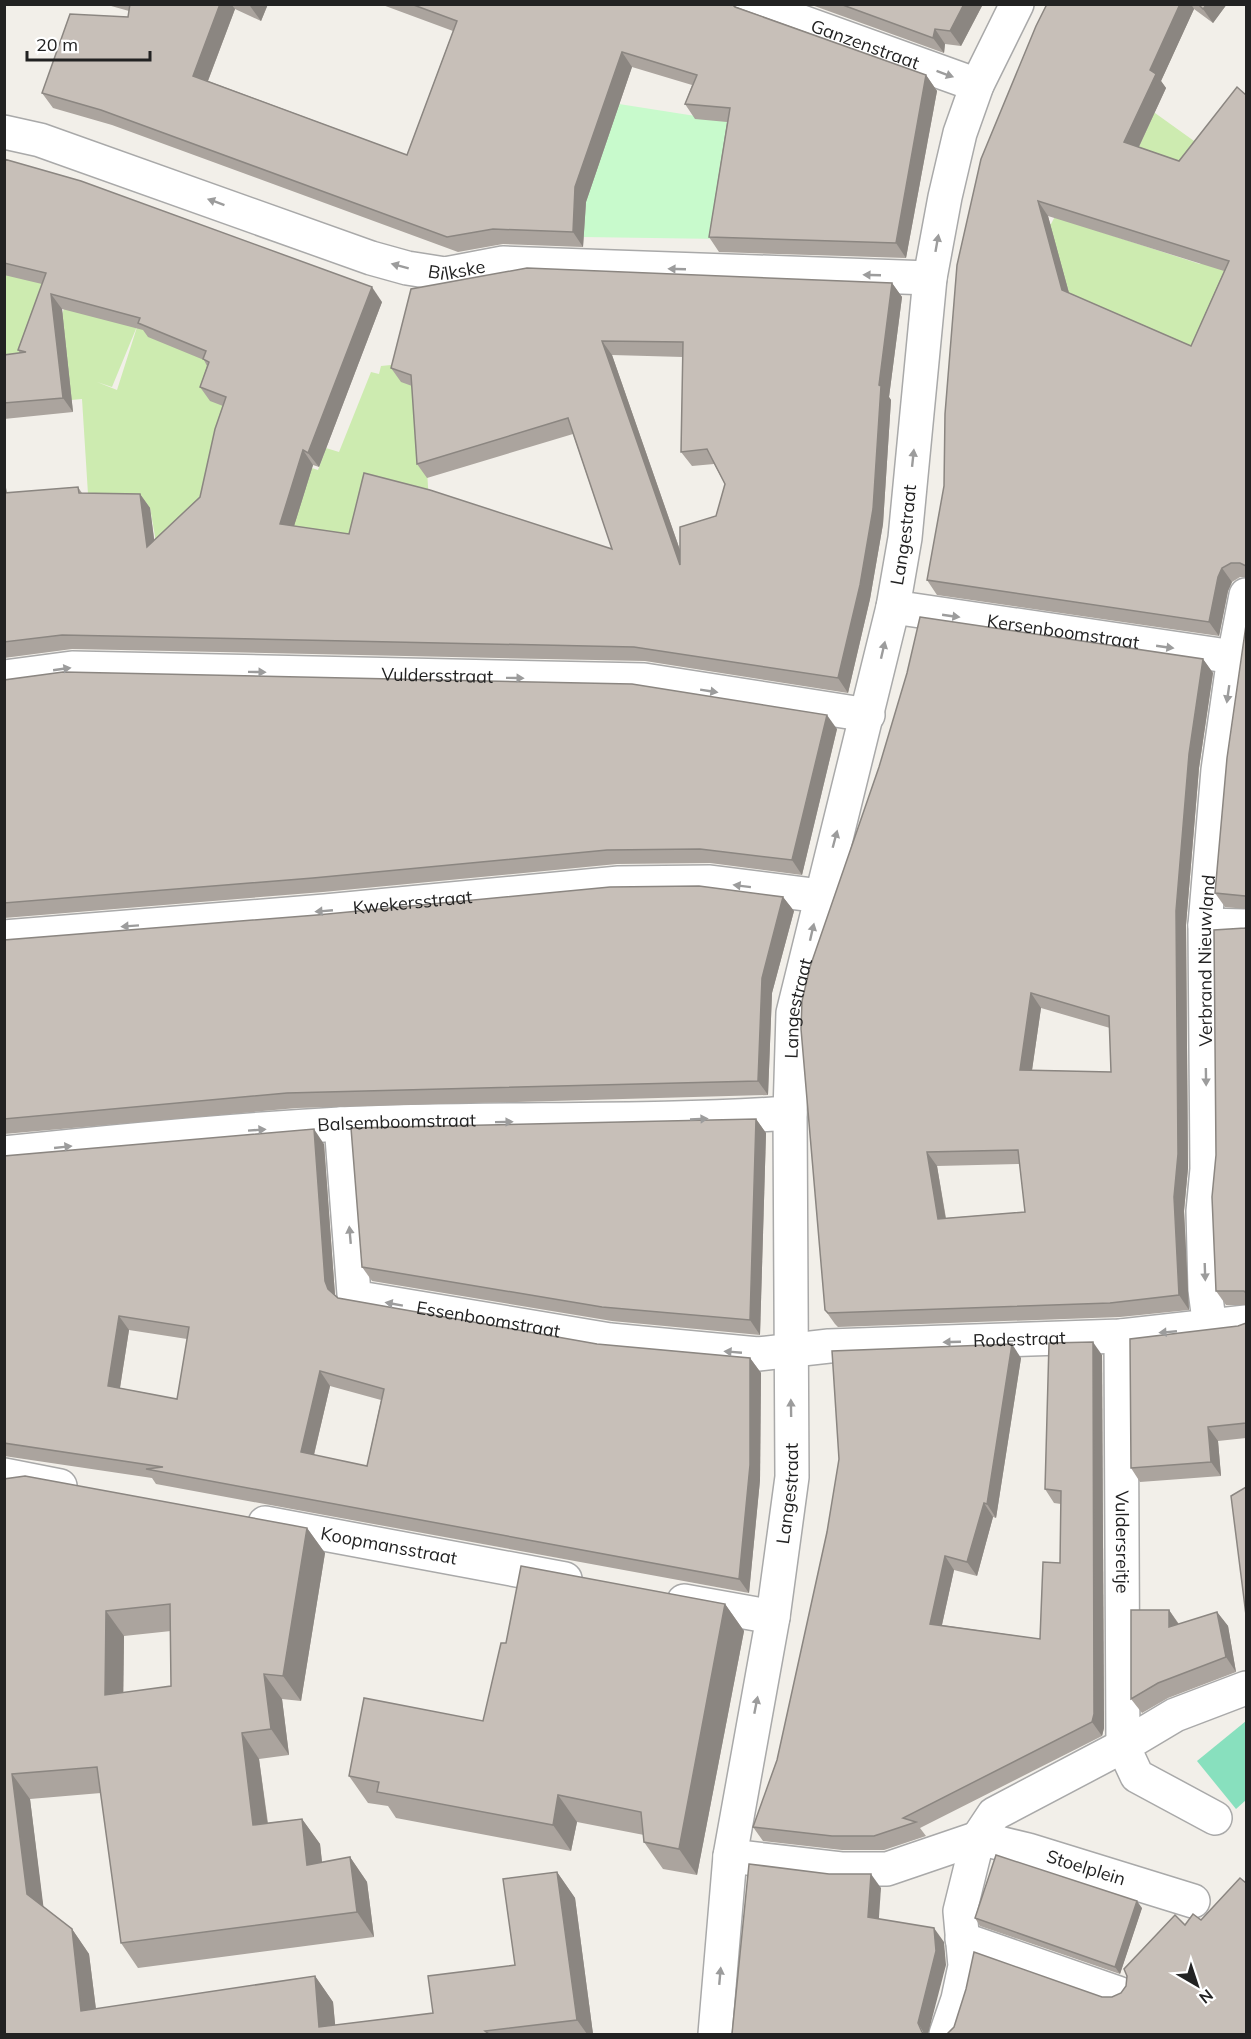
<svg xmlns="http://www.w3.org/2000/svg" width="1251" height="2039" font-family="Mulish,sans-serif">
<rect width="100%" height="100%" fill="#f2efe9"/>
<g fill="#cdebb0" fill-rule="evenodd">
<path d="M 1111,89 L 1155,113 L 1208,151 L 1098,231 L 1200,264 L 1246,197 L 1211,364 L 1072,304 L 1038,219 L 1051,224 L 1071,185 Z"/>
<path d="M 38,252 L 48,309 L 62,314 L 66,304 L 205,325 L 222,405 L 312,468 L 318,470 L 326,448 L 339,452 L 371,372 L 379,374 L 381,366 L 420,362 L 429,502 L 359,549 L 202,519 L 167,528 L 169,556 L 155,555 L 155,536 L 150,508 L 89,510 L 82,399 L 71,400 L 68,369 L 5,358 L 4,271 ZM 138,324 L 117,390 L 97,382 L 112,387 Z"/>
</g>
<path fill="#c8facc" d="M 619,104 L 740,123 L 721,239 L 583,237 L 586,201 Z"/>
<path fill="#88e0be" d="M 1246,1721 L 1246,1800 L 1236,1809 L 1197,1761 Z"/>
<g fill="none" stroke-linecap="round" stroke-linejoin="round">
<g stroke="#a9a9a9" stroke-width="36">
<g id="minor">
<path id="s1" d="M 752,4 L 977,85"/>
<path id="s2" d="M 4,132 L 40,140 L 371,258 L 407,268 L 445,274 L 503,263 L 930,278"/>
<path id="s3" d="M 893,607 L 1234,657"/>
<path id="s4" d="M 4,677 L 72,668 L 644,680 L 868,715"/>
<path d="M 1205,925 L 1246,926"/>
<path id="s5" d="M 4,937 L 325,911 L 619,883 L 710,882 L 821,896"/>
<path id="s6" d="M 341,1124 L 354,1294 L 359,1298 L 610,1340 L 758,1354 L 829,1346 L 1121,1336 L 1246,1322"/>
<path id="s7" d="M 4,1153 C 116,1141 228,1130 340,1124 C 490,1117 640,1123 790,1113"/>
<path id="s8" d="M 1210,1328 L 1205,1290 L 1203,1211 L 1207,1169 L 1205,925 L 1218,770 L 1234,657 L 1246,595"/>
<path id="s9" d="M 1121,1336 L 1123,1746 L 1137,1776 L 1215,1818"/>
<path d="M 4,1475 L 60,1486"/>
<path id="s10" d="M 265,1523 L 565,1579"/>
<path d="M 684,1601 L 773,1617"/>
<path id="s11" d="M 978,1838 L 1028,1850 L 1193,1901"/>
<path d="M 730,1856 L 841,1869 L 887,1869 L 978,1838"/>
<path d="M 962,1939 L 1118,1993"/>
<path id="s12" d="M 715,2034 L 730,1856 L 773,1617 L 792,1477 L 790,1113 L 793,1013 L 893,607 L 905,538 L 930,278 L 945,197 L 960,133 L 977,85 L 1017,4"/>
<path d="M 946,2034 L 958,1999 L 965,1966 L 960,1911 L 978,1838 L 994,1814 L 1123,1746 L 1175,1715 L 1246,1688"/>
</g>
</g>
<use href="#minor" stroke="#fff" stroke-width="33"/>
</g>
<g fill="#aba49e" fill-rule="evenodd">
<path d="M 104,4 L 268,4 L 261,21 L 235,9 L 208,81 L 407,155 L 453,31 L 380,4 L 734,4 L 734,6 L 926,75 L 937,91 L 906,258 L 719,252 L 709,237 L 727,122 L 695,119 L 685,104 L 692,85 L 632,67 L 586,202 L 583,247 L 503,244 L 458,252 L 112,125 L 53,108 L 42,93 L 128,17 L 129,11 Z"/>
<path d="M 809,4 L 983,4 L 961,46 L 945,44 L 944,53 Z"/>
<path d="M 1047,4 L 1227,4 L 1213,23 L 1194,9 L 1161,81 L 1166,88 L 1139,147 L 1179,161 L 1246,95 L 1246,577 L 1240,577 L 1232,582 L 1228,591 L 1219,636 L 937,595 L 927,580 ZM 1048,216 L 1224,271 L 1191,346 L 1069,293 Z"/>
<path d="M 4,159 L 382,302 L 319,467 L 313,465 L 294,526 L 349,534 L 612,549 L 573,434 L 427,478 L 417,464 L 412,386 L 401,382 L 391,368 L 892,283 L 902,297 L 889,397 L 891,400 L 883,524 L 870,599 L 848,693 L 645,661 L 72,649 L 4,658 L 4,476 L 7,493 L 78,487 L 82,493 L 140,494 L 150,508 L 154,540 L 200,497 L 223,406 L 210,401 L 200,387 L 207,366 L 204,360 L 148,337 L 143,330 L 62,309 L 73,412 L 4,419 L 4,355 L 20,353 L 18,350 L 42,284 L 4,275 ZM 612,355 L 683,357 L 681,452 L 692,466 L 714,464 L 725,484 L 716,516 L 680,550 Z"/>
<path d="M 1246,625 L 1246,909 L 1225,907 L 1215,893 Z"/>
<path d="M 1203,659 L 1213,673 L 1199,768 L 1186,925 L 1188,1168 L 1184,1211 L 1189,1310 L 1120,1317 L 838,1327 L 835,1324 L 825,1310 ZM 1041,1008 L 1110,1028 L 1111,1072 L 1032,1070 ZM 1020,1164 L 1025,1212 L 946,1218 L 937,1166 Z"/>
<path d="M 4,680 L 837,729 L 802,875 L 710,863 L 617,864 L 323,892 L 4,918 Z"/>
<path d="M 783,897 L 794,911 L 772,993 L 768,1095 L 297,1108 L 4,1134 L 4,940 Z"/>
<path d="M 1246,927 L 1246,1305 L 1226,1305 L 1216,1291 L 1245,928 Z"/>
<path d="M 756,1119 L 766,1133 L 760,1335 L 612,1321 L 372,1281 L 362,1267 Z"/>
<path d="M 324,1144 L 335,1295 L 338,1298 L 597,1344 L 750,1358 L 761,1373 L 760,1480 L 749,1593 L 156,1484 L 152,1478 L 4,1456 L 4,1156 ZM 129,1330 L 187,1339 L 177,1399 L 120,1388 ZM 330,1386 L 381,1400 L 367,1466 L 314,1455 Z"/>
<path d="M 1246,1323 L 1246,1438 L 1218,1441 L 1221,1476 L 1140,1482 L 1131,1468 L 1238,1326 Z"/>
<path d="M 1102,1355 L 1104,1728 L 1102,1736 L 920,1828 L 926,1836 L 884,1850 L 842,1850 L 763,1841 L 753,1827 L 777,1760 L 827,1532 L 1021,1358 L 996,1518 L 993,1517 L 977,1576 L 954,1570 L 942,1625 L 1040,1639 L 1060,1563 L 1061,1504 L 1054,1503 L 1045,1489 Z"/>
<path d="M 4,1479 L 307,1528 L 325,1553 L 301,1701 L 282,1699 L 289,1755 L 259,1759 L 268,1823 L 302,1819 L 320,1844 L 322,1862 L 350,1857 L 367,1882 L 374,1937 L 138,1968 L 121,1943 L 101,1793 L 30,1799 L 43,1907 L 72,1929 L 89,1954 L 96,2009 L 315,1976 L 333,2002 L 335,2025 L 433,2013 L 515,1965 L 557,1872 L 575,1898 L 593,2034 L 4,2034 ZM 171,1631 L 171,1686 L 123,1693 L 124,1636 Z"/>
<path d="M 725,1604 L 744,1631 L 697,1875 L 663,1869 L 644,1842 L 644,1835 L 577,1822 L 571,1851 L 396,1818 L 388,1806 L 368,1803 L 349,1776 L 483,1721 L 506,1643 Z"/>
<path d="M 1169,1610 L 1179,1624 L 1217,1612 L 1228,1626 L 1236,1672 L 1168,1698 L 1142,1713 L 1131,1699 Z"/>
<path d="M 1142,1908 L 1120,1974 L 980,1926 L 975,1918 Z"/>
</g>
<g fill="#8b8681">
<path d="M 220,4 L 231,4 L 235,9 L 204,91 L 193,76 Z"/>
<path d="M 251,4 L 268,4 L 261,21 L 250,6 Z"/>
<path d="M 964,4 L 983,4 L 961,46 L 950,31 Z"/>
<path d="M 1180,4 L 1191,4 L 1194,9 L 1161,81 L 1166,88 L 1134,157 L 1124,142 L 1150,70 Z"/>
<path d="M 1207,4 L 1227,4 L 1213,23 L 1203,9 Z"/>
<path d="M 935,29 L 945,44 L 944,53 L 933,38 Z"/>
<path d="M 622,52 L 632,67 L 586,202 L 583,247 L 573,232 L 575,187 Z"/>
<path d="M 926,75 L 937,91 L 906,258 L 896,243 Z"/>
<path d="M 1038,201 L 1048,216 L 1072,304 L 1062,290 Z"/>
<path d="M 892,283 L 902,297 L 889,397 L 891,400 L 883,524 L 870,599 L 848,693 L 838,678 L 879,385 Z"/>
<path d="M 372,287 L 382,302 L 319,467 L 308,453 Z"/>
<path d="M 51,294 L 62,309 L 73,412 L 63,398 Z"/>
<path d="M 602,341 L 612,355 L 690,579 L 680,565 Z"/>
<path d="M 303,450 L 313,465 L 290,539 L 280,524 Z"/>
<path d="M 4,476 L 9,508 L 4,501 Z"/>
<path d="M 140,494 L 150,508 L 157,561 L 147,547 Z"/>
<path d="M 1222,568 L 1232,582 L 1228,591 L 1219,636 L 1209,622 L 1218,577 Z"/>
<path d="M 1203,659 L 1213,673 L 1199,768 L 1186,925 L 1188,1168 L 1184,1211 L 1189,1310 L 1179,1295 L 1174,1197 L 1176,911 L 1189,754 Z"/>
<path d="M 827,715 L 837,729 L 802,875 L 792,860 Z"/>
<path d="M 783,897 L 794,911 L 772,993 L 768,1095 L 758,1081 L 762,978 Z"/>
<path d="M 1031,993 L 1041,1008 L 1030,1084 L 1020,1070 Z"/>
<path d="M 756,1119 L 766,1133 L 760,1335 L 750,1320 Z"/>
<path d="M 314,1129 L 324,1144 L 335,1295 L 338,1303 L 328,1289 L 325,1281 Z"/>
<path d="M 927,1152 L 937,1166 L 948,1233 L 938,1219 Z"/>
<path d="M 119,1316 L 129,1330 L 118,1400 L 108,1386 Z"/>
<path d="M 1093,1342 L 1102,1355 L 1104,1728 L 1102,1736 L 1092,1722 Z"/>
<path d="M 1012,1344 L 1021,1358 L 996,1518 L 987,1504 Z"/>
<path d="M 750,1358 L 761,1373 L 760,1480 L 749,1593 L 739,1579 Z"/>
<path d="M 320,1371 L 330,1386 L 311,1467 L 301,1452 Z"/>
<path d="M 1208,1427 L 1218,1441 L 1221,1476 L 1211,1462 Z"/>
<path d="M 984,1503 L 993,1517 L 977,1576 L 967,1562 Z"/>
<path d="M 307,1528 L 325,1553 L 301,1701 L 283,1676 Z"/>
<path d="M 945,1556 L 954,1570 L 939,1638 L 930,1624 Z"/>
<path d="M 725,1604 L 744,1631 L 697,1875 L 679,1849 Z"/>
<path d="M 1169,1610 L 1179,1625 L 1169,1627 Z"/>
<path d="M 106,1611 L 124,1636 L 123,1721 L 105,1695 Z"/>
<path d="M 1217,1612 L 1228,1626 L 1236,1672 L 1226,1657 Z"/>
<path d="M 264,1674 L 282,1699 L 289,1755 L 271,1729 Z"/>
<path d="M 242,1733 L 259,1759 L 271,1850 L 253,1825 Z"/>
<path d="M 12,1774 L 30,1799 L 45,1919 L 27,1894 Z"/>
<path d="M 558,1795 L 577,1822 L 571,1851 L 553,1825 Z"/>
<path d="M 302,1819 L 320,1844 L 325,1890 L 307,1865 Z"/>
<path d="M 350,1857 L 367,1882 L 374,1937 L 357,1912 Z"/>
<path d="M 557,1872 L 575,1898 L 593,2034 L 587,2034 L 577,2020 Z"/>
<path d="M 871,1874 L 881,1888 L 878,1931 L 868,1917 Z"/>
<path d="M 1137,1901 L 1142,1908 L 1120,1974 L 1115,1967 Z"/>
<path d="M 934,1928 L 944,1942 L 946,1965 L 928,2034 L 924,2034 L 918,2023 Z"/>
<path d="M 72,1929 L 89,1954 L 99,2034 L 81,2011 Z"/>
<path d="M 315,1976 L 333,2002 L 336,2034 L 319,2027 Z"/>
</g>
<g fill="#c7bfb8" stroke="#8b8681" stroke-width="1.5" fill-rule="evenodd">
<path d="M 130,4 L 220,4 L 193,76 L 407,155 L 457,21 L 411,4 L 732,4 L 735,7 L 926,75 L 896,243 L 709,237 L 730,108 L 685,104 L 697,75 L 622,52 L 575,187 L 573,232 L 493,229 L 447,237 L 101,110 L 42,93 L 70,14 L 128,17 Z"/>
<path d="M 840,4 L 964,4 L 950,31 L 935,29 L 933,38 Z"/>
<path d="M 1047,4 L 1180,4 L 1150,70 L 1156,74 L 1124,142 L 1179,161 L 1237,87 L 1246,95 L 1246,566 L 1240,563 L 1231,563 L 1222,568 L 1218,577 L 1209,622 L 927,580 L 944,486 L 945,414 L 957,265 L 981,159 L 1036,26 ZM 1038,201 L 1229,261 L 1191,346 L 1062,290 Z"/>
<path d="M 1198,4 L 1207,4 L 1203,9 Z"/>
<path d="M 4,159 L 81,181 L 372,287 L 308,453 L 303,450 L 280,524 L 349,534 L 364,473 L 430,490 L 612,549 L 568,418 L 417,464 L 411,375 L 391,368 L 411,289 L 527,268 L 892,283 L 879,385 L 881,386 L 873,509 L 860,585 L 838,678 L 634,647 L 62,635 L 4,642 L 4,493 L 78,487 L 79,493 L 140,494 L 147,547 L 200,497 L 215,429 L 226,397 L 200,387 L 209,362 L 203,359 L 206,351 L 138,323 L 140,318 L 51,294 L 63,398 L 4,403 L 4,355 L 26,352 L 18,350 L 46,273 L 4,263 ZM 602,341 L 683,342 L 681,452 L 707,449 L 725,484 L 716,516 L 680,527 L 680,565 Z"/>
<path d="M 920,617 L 1203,659 L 1189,754 L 1176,911 L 1178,1154 L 1174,1197 L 1179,1295 L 1110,1303 L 828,1313 L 825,1310 L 801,1029 L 802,1001 L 810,967 L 879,767 L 907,673 ZM 1031,993 L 1109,1016 L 1111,1072 L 1020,1070 ZM 1018,1150 L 1025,1212 L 938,1219 L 927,1152 Z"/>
<path d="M 1246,625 L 1246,897 L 1245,896 L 1215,893 L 1227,758 Z"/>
<path d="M 63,672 L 632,684 L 827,715 L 792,860 L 700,849 L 607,850 L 313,878 L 4,903 L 4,680 Z"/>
<path d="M 699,886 L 783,897 L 762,978 L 758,1081 L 287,1093 L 4,1119 L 4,940 L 317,915 L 610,887 Z"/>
<path d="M 1246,927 L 1246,1293 L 1244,1291 L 1216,1291 L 1212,1197 L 1216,1155 L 1214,930 L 1245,928 Z"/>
<path d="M 756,1119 L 750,1320 L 602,1307 L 362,1267 L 351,1128 Z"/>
<path d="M 314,1129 L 325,1281 L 328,1289 L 338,1298 L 597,1344 L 750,1358 L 750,1465 L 739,1579 L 146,1469 L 163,1467 L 4,1443 L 4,1156 ZM 119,1316 L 189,1327 L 177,1399 L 108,1386 ZM 320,1371 L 384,1389 L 367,1466 L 301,1452 Z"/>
<path d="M 1246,1323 L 1246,1423 L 1208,1427 L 1211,1462 L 1131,1468 L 1130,1339 L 1238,1326 Z"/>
<path d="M 1093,1342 L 1094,1714 L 1092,1722 L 903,1818 L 916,1822 L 874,1836 L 832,1836 L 753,1827 L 777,1760 L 827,1532 L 839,1459 L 832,1351 L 1012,1344 L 987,1504 L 984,1503 L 967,1562 L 945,1556 L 930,1624 L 1040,1639 L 1043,1562 L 1060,1563 L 1061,1491 L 1045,1489 L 1049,1343 Z"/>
<path d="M 25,1476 L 307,1528 L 283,1676 L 264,1674 L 271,1729 L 242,1733 L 253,1825 L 302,1819 L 307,1865 L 350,1857 L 357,1912 L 121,1943 L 97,1767 L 12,1774 L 27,1894 L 72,1929 L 81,2011 L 315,1976 L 319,2027 L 433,2013 L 428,1976 L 515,1965 L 503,1879 L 557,1872 L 577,2020 L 485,2031 L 489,2034 L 4,2034 L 4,1479 ZM 170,1604 L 171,1686 L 105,1695 L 106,1611 Z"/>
<path d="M 1246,1487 L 1246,1615 L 1231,1496 Z"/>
<path d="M 521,1566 L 725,1604 L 679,1849 L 644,1842 L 641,1812 L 558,1795 L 553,1825 L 377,1792 L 379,1782 L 349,1776 L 364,1698 L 483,1721 L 501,1643 L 506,1643 Z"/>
<path d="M 1131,1610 L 1169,1610 L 1169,1627 L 1217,1612 L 1226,1657 L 1158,1683 L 1131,1699 Z"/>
<path d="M 996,1855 L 1137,1901 L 1115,1967 L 975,1918 Z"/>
<path d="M 749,1864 L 829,1874 L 871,1874 L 868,1917 L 934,1928 L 936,1951 L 918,2023 L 922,2032 L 925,2034 L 732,2034 Z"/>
<path d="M 1240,1878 L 1246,1883 L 1246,2034 L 947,2034 L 954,2027 L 966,1989 L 974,1952 L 1102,1997 L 1112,1997 L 1121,1993 L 1126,1986 L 1127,1976 L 1124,1969 L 1175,1915 L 1185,1925 L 1193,1914 L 1201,1920 Z"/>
</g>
<defs><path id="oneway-solid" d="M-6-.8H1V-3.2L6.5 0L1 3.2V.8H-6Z" transform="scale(1.5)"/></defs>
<g fill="#9c9c9c">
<use href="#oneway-solid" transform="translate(945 74) rotate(20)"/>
<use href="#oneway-solid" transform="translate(216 202) rotate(-160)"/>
<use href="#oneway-solid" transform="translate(937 243) rotate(-80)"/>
<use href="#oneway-solid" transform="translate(400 266) rotate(-165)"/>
<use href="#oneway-solid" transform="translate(677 269) rotate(-178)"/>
<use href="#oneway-solid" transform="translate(872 275) rotate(-178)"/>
<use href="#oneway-solid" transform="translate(913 458) rotate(-84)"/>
<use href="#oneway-solid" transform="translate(951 616) rotate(8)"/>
<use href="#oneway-solid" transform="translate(1165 647) rotate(8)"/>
<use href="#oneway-solid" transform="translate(883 650) rotate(-77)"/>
<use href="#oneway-solid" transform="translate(62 669) rotate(-8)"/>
<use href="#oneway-solid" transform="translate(257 672) rotate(1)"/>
<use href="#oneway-solid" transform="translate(515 678) rotate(1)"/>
<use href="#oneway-solid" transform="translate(709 691) rotate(9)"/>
<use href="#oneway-solid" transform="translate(1228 694) rotate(98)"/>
<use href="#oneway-solid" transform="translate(835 839) rotate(-75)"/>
<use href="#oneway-solid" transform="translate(742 886) rotate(-173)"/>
<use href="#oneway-solid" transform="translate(324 911) rotate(175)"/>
<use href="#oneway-solid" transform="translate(130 926) rotate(176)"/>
<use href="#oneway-solid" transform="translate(812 932) rotate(-77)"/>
<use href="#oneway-solid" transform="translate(1206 1077) rotate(89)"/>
<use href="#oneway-solid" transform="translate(699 1119) rotate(-3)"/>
<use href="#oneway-solid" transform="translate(504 1122) rotate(-1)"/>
<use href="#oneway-solid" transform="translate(257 1130) rotate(-4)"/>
<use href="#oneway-solid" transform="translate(63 1147) rotate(-6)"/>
<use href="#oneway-solid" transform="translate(350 1235) rotate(-95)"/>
<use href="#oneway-solid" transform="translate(1205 1272) rotate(88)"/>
<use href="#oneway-solid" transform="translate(394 1304) rotate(-170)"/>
<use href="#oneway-solid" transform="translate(1168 1332) rotate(175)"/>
<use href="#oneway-solid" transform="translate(952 1342) rotate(178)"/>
<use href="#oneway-solid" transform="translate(733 1352) rotate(-175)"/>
<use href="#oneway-solid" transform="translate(791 1408) rotate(-91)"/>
<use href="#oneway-solid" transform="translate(756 1705) rotate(-79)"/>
<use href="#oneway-solid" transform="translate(720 1976) rotate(-85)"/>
</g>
<g text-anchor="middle" stroke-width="6" stroke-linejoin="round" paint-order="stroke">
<g font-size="18" fill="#222" stroke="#fff">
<text dy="6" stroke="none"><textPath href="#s1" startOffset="120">Ganzenstraat</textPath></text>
<text dy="6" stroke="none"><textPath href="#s2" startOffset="476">Bilkske</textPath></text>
<text dy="6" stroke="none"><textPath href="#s12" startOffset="1518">Langestraat</textPath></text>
<text dy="6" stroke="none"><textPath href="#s3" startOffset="172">Kersenboomstraat</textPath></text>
<text dy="6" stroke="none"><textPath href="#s4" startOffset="434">Vuldersstraat</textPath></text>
<text dy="6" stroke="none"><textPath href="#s5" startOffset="410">Kwekersstraat</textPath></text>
<text dy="6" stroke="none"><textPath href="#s8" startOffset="368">Verbrand Nieuwland</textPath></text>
<text dy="6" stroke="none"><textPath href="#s12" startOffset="1032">Langestraat</textPath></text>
<text dy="6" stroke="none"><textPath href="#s7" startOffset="394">Balsemboomstraat</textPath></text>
<text dy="6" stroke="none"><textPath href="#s6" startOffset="308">Essenboomstraat</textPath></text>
<text dy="6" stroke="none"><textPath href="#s6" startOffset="842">Rodestraat</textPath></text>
<text dy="6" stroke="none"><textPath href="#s12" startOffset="546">Langestraat</textPath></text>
<text dy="6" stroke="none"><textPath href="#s9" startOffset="206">Vuldersreitje</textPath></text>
<text dy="6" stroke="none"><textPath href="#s10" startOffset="126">Koopmansstraat</textPath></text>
<text dy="6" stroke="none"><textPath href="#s11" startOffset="112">Stoelplein</textPath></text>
</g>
</g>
<rect width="1251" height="2039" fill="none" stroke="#222222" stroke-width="12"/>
<g transform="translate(1197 1985) rotate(141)" stroke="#ffffff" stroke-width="4.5" paint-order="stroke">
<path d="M0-4.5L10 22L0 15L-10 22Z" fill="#222222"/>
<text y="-9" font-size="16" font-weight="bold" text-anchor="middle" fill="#222222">N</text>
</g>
<path d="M27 51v9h123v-9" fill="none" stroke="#222222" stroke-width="3"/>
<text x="36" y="51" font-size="18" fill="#222222" stroke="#ffffff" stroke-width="4.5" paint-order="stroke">20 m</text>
</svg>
